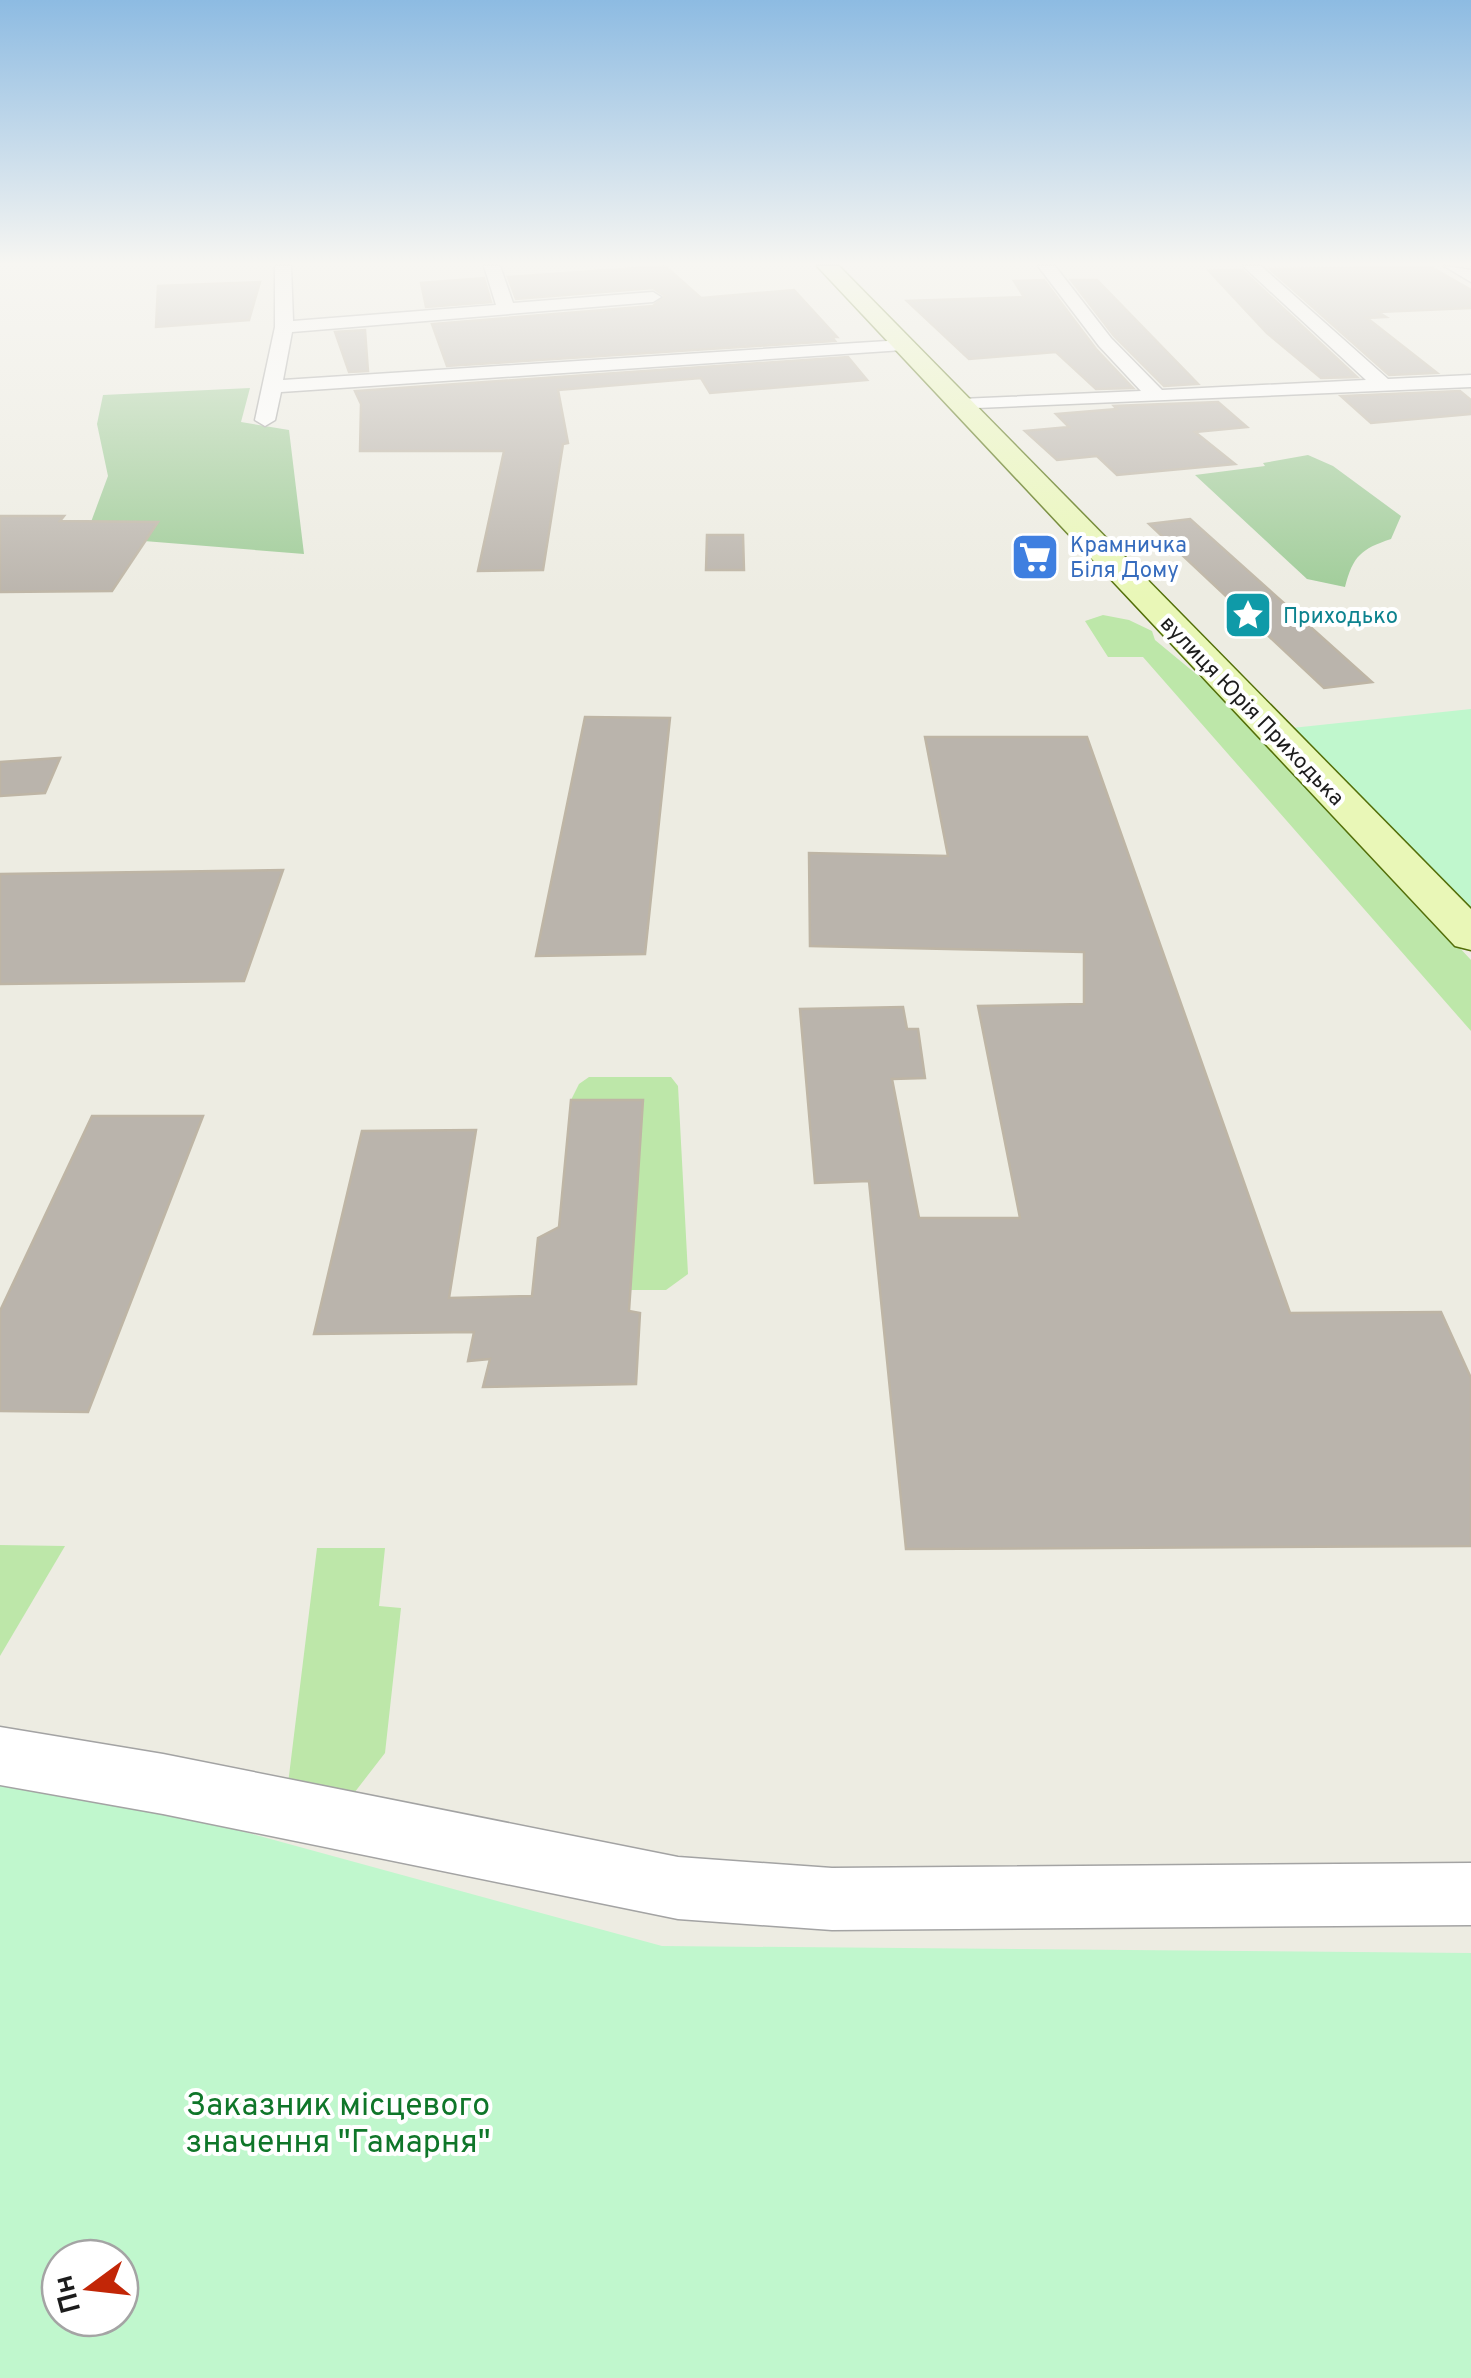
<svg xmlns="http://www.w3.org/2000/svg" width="1471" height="2378" font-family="Overpass,sans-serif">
<rect width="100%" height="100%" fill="#edece2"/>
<g fill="#bde7a9">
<path d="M 1103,615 L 1129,620 L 1152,631 L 1155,640 L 1230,702 L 1471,960 L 1471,1031 L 1143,657 L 1108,657 L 1085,621 Z"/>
<path d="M 589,1077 L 671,1077 L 678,1086 L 688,1274 L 666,1290 L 631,1290 L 643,1101 L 571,1100 L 579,1084 Z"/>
<path d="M 0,1545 L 65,1546 L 0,1656 Z"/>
<path d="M 317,1548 L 385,1548 L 379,1606 L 401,1608 L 385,1753 L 351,1797 L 286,1800 Z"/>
</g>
<g fill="#9fcc98">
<path d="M 250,388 L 241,422 L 289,430 L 304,554 L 144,541 L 157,522 L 91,522 L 108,476 L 97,424 L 103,395 Z"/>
<path d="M 1308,455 L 1333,466 L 1401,516 L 1391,539 C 1361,549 1353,556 1345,587 L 1307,579 L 1195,475 L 1265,466 L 1263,463 Z"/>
</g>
<g fill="#c0f7cd" fill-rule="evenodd">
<path d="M 1471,709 L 1471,918 L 1273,730 Z"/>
<path d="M 0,1765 L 662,1946 L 1471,1953 L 1471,2378 L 0,2378 ZM 60,2258 L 120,2258 L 120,2318 L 60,2318 Z"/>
</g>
<g fill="#bab4ac" stroke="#beb5a5" stroke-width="2.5">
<path d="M 665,266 L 701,298 L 794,290 L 837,337 L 832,337 L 835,341 L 447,366 L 432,324 L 653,306 L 665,296 L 653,288 L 516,299 L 508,277 Z"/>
<path d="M 1431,267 L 1471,290 L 1471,308 L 1378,312 L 1386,317 L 1367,318 L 1437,373 L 1389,375 L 1270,269 Z"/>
<path d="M 1242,270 L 1357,377 L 1321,378 L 1267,333 L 1209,271 Z"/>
<path d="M 484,278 L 491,302 L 426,307 L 421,283 Z"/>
<path d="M 1044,280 L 1096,349 L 1133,388 L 1096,389 L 1056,352 L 969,359 L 907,301 L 1024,297 L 1014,281 Z"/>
<path d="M 1071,280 L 1097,280 L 1198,384 L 1164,386 L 1114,336 Z"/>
<path d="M 260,282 L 249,320 L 156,327 L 158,286 Z"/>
<path d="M 365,330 L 368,371 L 349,372 L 335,332 Z"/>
<path d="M 848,357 L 867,380 L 710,393 L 701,378 L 558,390 L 568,443 L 563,444 L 543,570 L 478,571 L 504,451 L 360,451 L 361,404 L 355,391 Z"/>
<path d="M 1460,391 L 1471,400 L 1471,414 L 1371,423 L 1341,396 Z"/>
<path d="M 1218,402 L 1247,427 L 1195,432 L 1235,464 L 1117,475 L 1097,456 L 1057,460 L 1025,431 L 1069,427 L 1056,414 L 1117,409 L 1114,406 Z"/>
<path d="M 0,516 L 64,516 L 60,521 L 158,522 L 112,591 L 0,592 Z"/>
<path d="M 1190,519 L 1372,682 L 1324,688 L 1149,524 Z"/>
<path d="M 707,535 L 743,535 L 744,570 L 706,570 Z"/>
<path d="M 585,717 L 670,718 L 645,954 L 536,956 Z"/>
<path d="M 925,737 L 1087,737 L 1290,1313 L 1441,1312 L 1471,1378 L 1471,1546 L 906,1549 L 869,1181 L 815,1183 L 800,1009 L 903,1007 L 907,1029 L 918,1029 L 925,1078 L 892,1079 L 919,1218 L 1020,1218 L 978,1006 L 1084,1004 L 1084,952 L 810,946 L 809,853 L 948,856 Z"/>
<path d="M 60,758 L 45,793 L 0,796 L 0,762 Z"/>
<path d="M 283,870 L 244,981 L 0,984 L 0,874 Z"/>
<path d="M 571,1100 L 643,1100 L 629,1311 L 640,1313 L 636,1384 L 483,1387 L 490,1359 L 468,1361 L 474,1332 L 314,1334 L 362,1131 L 476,1130 L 449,1298 L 532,1296 L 538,1238 L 559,1227 Z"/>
<path d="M 92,1116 L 203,1116 L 88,1412 L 0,1411 L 0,1311 Z"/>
</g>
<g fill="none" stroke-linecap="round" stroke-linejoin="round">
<g stroke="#a3a3a3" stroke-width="3">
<g id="street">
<path d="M 275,266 L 291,266 L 293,321 L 496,305 L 484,266 L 500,266 L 513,303 L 653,292 L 661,297 L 653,302 L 292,332 L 283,380 L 903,340 L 912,345 L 903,350 L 281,392 L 275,420 L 265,426 L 255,420 L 275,327 Z"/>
<path d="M 1038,266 L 1055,266 L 1111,338 L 1162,390 L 1366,380 L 1243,266 L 1261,266 L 1388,379 L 1471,375 L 1471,387 L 953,409 L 953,401 L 960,399 L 1141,391 L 1099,346 Z"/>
<path d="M 1444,266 L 1471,270 L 1471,282 Z"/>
<path d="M 0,1727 L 163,1754 L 678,1857 L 832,1868 L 1471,1863 L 1471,1925 L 832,1930 L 678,1919 L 163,1814 L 0,1785 Z"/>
</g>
</g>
<g stroke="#526e08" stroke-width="3">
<path id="secondary" d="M 817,266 L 839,266 L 1471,909 L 1471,950 L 1455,946 Z"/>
</g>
<use href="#street" fill="#fff" fill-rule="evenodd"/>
<use href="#secondary" fill="#e9f7b7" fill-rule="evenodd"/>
</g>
<linearGradient id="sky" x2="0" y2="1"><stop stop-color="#8dbbe2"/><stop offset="0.44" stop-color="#f7f6f2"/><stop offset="1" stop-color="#f7f6f2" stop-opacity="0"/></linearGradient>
<rect width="1471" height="599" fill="url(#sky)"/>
<defs>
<g id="supermarket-square" transform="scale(2.5)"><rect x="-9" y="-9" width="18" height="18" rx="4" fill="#3f7fe0" stroke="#fff"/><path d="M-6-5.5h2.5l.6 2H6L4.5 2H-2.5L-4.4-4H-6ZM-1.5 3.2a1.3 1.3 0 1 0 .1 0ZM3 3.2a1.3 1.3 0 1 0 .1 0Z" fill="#fff"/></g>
<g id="sight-square" transform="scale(2.5)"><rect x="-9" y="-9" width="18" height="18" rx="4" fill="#0f9aa8" stroke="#fff"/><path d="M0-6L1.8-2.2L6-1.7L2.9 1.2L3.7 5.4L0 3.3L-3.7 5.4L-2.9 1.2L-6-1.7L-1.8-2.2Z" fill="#fff"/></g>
</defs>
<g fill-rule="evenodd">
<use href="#supermarket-square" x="1035" y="557"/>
<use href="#sight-square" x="1248" y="615"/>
</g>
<g text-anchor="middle" stroke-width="8" stroke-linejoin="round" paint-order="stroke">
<g font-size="22" fill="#366cbe" stroke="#fff" text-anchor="start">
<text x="1070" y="552">Крамничка<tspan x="1070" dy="25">Біля Дому</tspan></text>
</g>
<g font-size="22" fill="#0d838f" stroke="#fff" text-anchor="start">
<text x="1283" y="623">Приходько</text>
</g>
<g font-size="22" fill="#1c1c1c" stroke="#fff">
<text transform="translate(1253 710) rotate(46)" y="8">вулиця Юрія Приходька</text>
</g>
<g font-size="32" fill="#0f7629" stroke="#fff">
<text x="338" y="2115">Заказник місцевого<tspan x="338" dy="37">значення "Гамарня"</tspan></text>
</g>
</g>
<g transform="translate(90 2288) rotate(255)"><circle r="48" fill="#ffffff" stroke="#a4a4a4" stroke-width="2.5"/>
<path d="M0-8L18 38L0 25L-18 38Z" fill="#c22607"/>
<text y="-15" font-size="28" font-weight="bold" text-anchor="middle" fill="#1c1c1c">Пн</text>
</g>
</svg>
